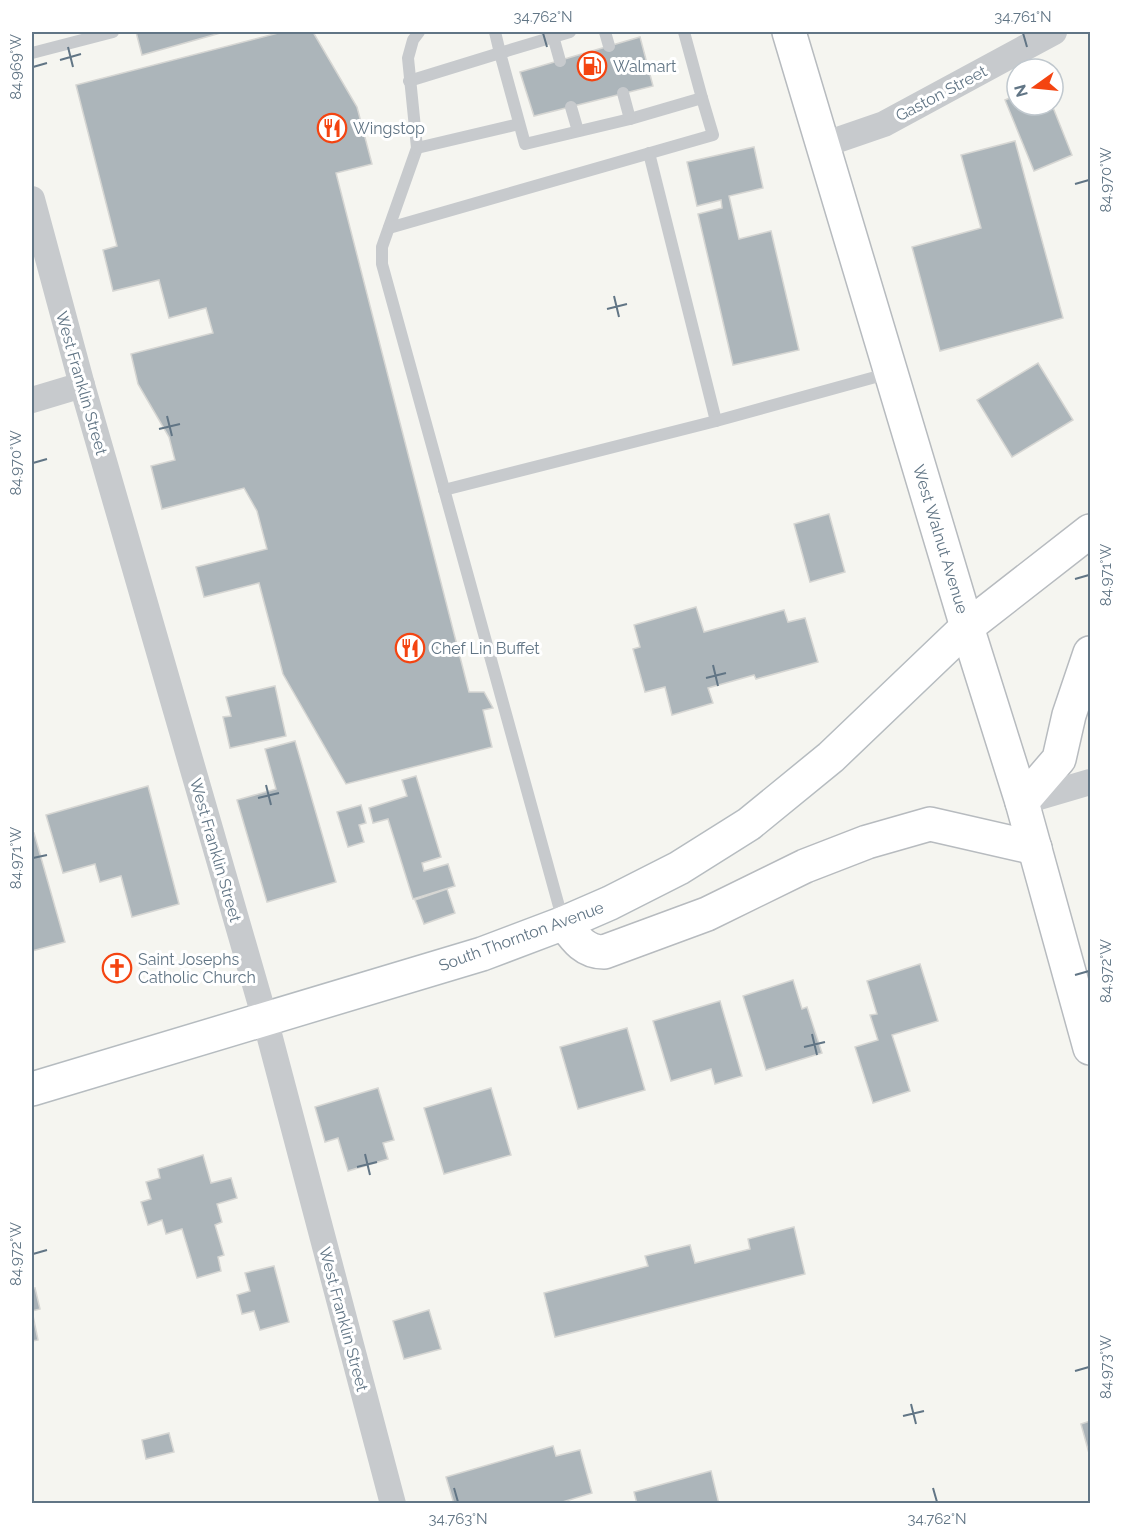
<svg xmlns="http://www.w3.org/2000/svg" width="1122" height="1535" font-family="Raleway,sans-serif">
<rect width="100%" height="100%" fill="#f5f5f0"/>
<g fill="#acb5ba" stroke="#d6d6d3" stroke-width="1.5">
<path d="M 136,32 L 224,32 L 142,55 Z"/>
<path d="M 282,32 L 313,32 L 357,107 L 372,164 L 336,173 L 469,692 L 484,692 L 493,708 L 483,710 L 492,747 L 346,784 L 283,674 L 259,583 L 204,597 L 196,567 L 267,549 L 257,511 L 244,488 L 162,509 L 151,466 L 175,460 L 169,437 L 138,384 L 131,354 L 213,333 L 206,308 L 169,318 L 159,280 L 113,291 L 103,250 L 117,246 L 76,85 Z"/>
<path d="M 640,37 L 653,86 L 534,116 L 520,72 Z"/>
<path d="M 1017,95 L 1017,105 L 1052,105 L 1072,155 L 1034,171 L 1005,100 Z"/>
<path d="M 1015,141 L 1063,318 L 940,351 L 912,247 L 981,228 L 961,155 Z"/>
<path d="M 754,147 L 763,188 L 729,196 L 739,239 L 771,231 L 799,350 L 733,365 L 698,214 L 722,208 L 721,200 L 697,206 L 687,162 Z"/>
<path d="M 1038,363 L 1073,420 L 1012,457 L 977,400 Z"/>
<path d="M 829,514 L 845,572 L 810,582 L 794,524 Z"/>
<path d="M 696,607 L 704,632 L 784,610 L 788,622 L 805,618 L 818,662 L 756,679 L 754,675 L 708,688 L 713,703 L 672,715 L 665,687 L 645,692 L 633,649 L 640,647 L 634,625 Z"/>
<path d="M 275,686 L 286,736 L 230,748 L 223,717 L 231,716 L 226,697 Z"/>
<path d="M 295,741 L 336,882 L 267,902 L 237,800 L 276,789 L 265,749 Z"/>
<path d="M 416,776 L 441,857 L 422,863 L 424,871 L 448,864 L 455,886 L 413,899 L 388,819 L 373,823 L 369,808 L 407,796 L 402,780 Z"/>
<path d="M 148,786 L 179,904 L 132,917 L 121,876 L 100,882 L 95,864 L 63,873 L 46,815 Z"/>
<path d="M 361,805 L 366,823 L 359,825 L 364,842 L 348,847 L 337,812 Z"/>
<path d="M 34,833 L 65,942 L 32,951 L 32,834 Z"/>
<path d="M 447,889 L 455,913 L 424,924 L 415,900 Z"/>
<path d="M 920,964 L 938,1021 L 892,1035 L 910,1091 L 873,1103 L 855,1047 L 878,1040 L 870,1015 L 877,1014 L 867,981 Z"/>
<path d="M 793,980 L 802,1009 L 807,1007 L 822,1053 L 766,1070 L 743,996 Z"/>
<path d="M 720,1001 L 742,1076 L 715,1084 L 711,1069 L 671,1081 L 653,1021 Z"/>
<path d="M 627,1028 L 645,1090 L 578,1109 L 560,1047 Z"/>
<path d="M 378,1088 L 394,1140 L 383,1143 L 388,1159 L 348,1171 L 338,1138 L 325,1142 L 315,1107 Z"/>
<path d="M 491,1088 L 511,1155 L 444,1174 L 424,1108 Z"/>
<path d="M 203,1155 L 211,1183 L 231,1178 L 237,1198 L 217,1204 L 222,1222 L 215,1225 L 224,1255 L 218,1257 L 221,1271 L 197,1278 L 182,1229 L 166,1234 L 162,1220 L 148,1225 L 141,1202 L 151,1199 L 146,1182 L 160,1178 L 158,1169 Z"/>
<path d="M 794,1227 L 805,1274 L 555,1337 L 544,1293 L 648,1266 L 645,1256 L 690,1245 L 695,1263 L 750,1249 L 748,1239 Z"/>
<path d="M 274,1266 L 289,1322 L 260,1330 L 254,1311 L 242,1314 L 237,1295 L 250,1291 L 245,1273 Z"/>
<path d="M 35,1288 L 40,1309 L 32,1311 L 38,1340 L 32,1341 L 32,1289 Z"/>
<path d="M 429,1310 L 441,1349 L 404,1359 L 393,1321 Z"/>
<path d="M 1090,1421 L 1090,1457 L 1081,1424 Z"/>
<path d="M 169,1433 L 174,1452 L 146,1459 L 142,1440 Z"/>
<path d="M 553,1446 L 556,1456 L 580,1450 L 592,1493 L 556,1504 L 454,1504 L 446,1477 Z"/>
<path d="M 711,1471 L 719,1504 L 637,1504 L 634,1492 Z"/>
</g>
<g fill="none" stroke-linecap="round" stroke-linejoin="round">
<g stroke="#b6bcc0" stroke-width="36">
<path id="secondary" d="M 32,1089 L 482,954 L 564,923 L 610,903 L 679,868 L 749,824 L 831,757 L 967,627"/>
</g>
<g stroke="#b7bbbf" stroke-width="36">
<g id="primary">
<path d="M 789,32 L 967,627 L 1022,802 L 1090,1048"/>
<path d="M 967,627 L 1090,531"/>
<path d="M 1022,802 L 1059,759 L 1069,715 L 1090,653"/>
<path d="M 564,923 C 575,938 584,952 604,952 L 707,914 L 805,866 L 867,842 L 930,824 L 1035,848"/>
</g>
</g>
<g stroke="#c7cacd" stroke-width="12">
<path d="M 419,32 L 413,40 L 408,58 L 417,148 L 382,247 L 382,264 L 563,921"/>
<path d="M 495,32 L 500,53 L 570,32"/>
<path d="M 605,32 L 609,46"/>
<path d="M 553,36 L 560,61"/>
<path d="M 32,53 L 113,32"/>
<path d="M 409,81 L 500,53 L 525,144 L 630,119 L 702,98 L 684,32"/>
<path d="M 623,93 L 630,119"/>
<path d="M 571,107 L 578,131"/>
<path d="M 417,148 L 519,124"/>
<path d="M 649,153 L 716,421"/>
<path d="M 389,228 L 713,135 L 702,98"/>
<path d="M 444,490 L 716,421 L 890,373"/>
</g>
<g stroke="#c7cacd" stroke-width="26">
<path d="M 823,145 L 884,124 L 1054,32"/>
<path d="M 32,199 L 82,385 L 265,1019 L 393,1504"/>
<path d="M 32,400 L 82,385"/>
<path d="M 1022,802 L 1090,782"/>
</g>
<use href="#secondary" stroke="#fff" stroke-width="33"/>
<use href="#primary" stroke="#fff" stroke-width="33"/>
</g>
<path fill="none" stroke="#617585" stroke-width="2" d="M 543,33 L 547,47M 1023,33 L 1027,47M 68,47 L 73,67M 60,60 L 81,54M 33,67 L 47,63M 1075,184 L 1089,180M 614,296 L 619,317M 607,309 L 627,304M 167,416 L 172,436M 159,429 L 180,424M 33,463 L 47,459M 1075,579 L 1089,575M 713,665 L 718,686M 706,678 L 726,673M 266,785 L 271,805M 258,798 L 279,793M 33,858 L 47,855M 1075,975 L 1089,971M 812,1034 L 817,1055M 804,1047 L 825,1042M 365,1154 L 370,1175M 357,1167 L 377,1162M 33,1254 L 47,1250M 1075,1371 L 1089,1367M 911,1404 L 916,1424M 903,1416 L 924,1411M 454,1488 L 458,1502M 933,1488 L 937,1502"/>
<defs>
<g id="fuel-ring" transform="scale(1.5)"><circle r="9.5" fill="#fff" stroke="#f44411" stroke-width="1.5"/><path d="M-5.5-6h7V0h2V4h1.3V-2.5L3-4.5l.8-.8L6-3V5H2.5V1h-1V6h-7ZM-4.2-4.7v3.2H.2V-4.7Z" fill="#f44411"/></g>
<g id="restaurant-ring" transform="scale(1.5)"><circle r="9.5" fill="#fff" stroke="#f44411" stroke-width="1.5"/><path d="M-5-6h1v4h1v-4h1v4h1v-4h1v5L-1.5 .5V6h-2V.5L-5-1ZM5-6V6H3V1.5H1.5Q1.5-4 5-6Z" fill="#f44411"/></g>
<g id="church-ring" transform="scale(1.5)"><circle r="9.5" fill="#fff" stroke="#f44411" stroke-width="1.5"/><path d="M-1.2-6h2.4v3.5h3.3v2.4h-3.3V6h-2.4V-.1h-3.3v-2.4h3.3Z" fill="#f44411"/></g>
</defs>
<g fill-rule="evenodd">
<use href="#fuel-ring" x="592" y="66"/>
<use href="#restaurant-ring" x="332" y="128"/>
<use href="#restaurant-ring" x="410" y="648"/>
<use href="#church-ring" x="117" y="968"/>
</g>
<g text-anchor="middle" stroke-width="6" stroke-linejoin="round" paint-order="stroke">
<g font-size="16" fill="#617585" stroke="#fff" text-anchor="start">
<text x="613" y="72">Walmart</text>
<text x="353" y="134">Wingstop</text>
<text x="431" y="654">Chef Lin Buffet</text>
<text x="138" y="965">Saint Josephs<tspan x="138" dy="18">Catholic Church</tspan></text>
</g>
<g font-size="16" fill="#617585" stroke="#fff">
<text transform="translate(941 93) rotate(-28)" y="6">Gaston Street</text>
<text transform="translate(82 383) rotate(74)" y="6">West Franklin Street</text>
<text transform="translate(941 539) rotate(73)" y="6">West Walnut Avenue</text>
<text transform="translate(216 850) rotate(74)" y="6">West Franklin Street</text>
<text transform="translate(521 936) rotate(-20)" y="6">South Thornton Avenue</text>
<text transform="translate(344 1319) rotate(75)" y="6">West Franklin Street</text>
</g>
</g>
<rect width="1122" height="1535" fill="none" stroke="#ffffff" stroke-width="66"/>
<g transform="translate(1035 87) rotate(255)"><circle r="28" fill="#ffffff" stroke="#c0c8ce" stroke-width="1.5"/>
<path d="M0-4.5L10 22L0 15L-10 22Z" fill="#f44411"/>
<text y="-9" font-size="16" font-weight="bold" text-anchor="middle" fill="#617585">N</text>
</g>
<rect x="33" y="33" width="1056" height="1469" fill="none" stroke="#617585" stroke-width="2"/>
<g font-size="15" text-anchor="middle" fill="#617585">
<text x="543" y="22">34.762°N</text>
<text x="1023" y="22">34.761°N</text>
<text transform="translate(16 67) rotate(-90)" y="5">84.969°W</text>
<text transform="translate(1106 180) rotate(-90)" y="5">84.970°W</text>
<text transform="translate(16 463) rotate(-90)" y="5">84.970°W</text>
<text transform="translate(1106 575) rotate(-90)" y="5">84.971°W</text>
<text transform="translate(16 858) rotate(-90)" y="5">84.971°W</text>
<text transform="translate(1106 971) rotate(-90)" y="5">84.972°W</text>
<text transform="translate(16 1254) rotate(-90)" y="5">84.972°W</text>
<text transform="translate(1106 1367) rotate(-90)" y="5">84.973°W</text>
<text x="458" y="1524">34.763°N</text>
<text x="937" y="1524">34.762°N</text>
</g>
</svg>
